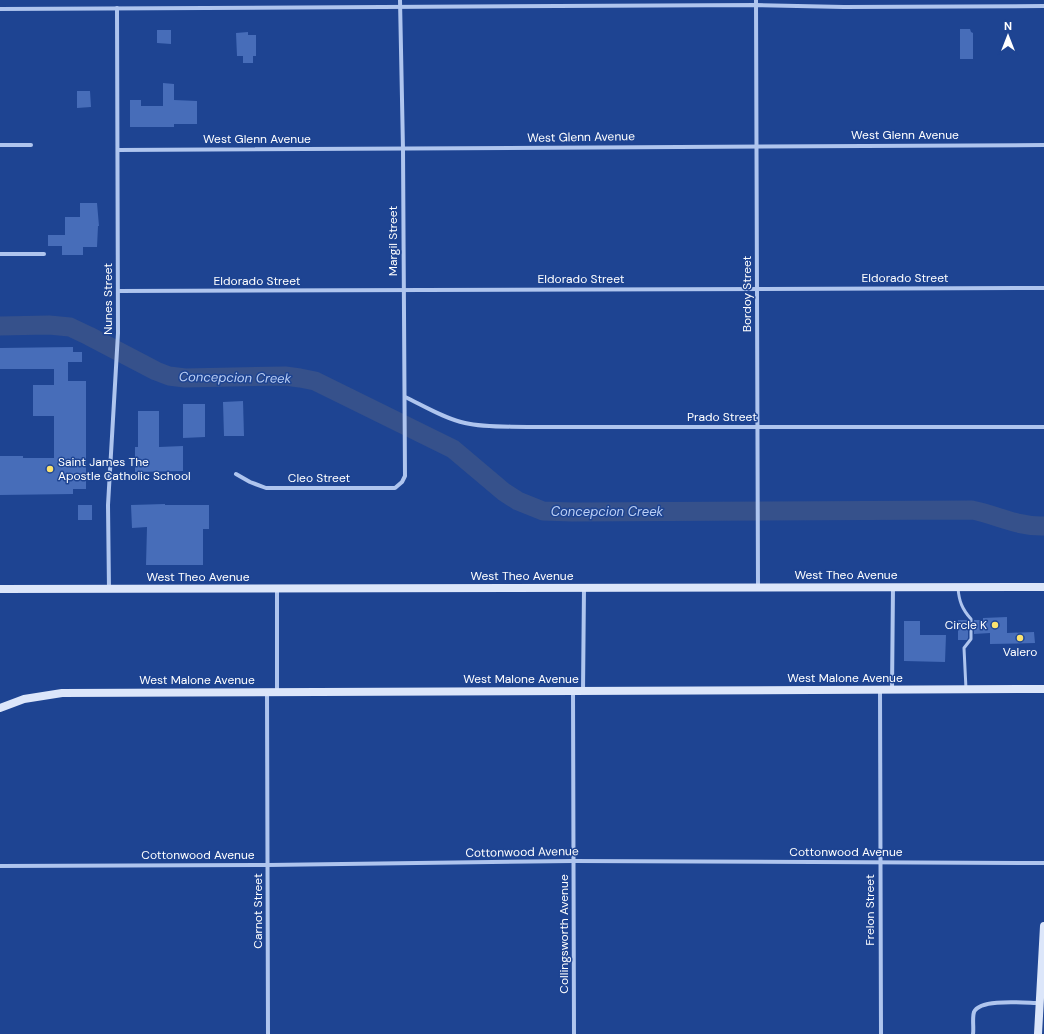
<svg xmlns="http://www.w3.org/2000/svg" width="1044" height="1034" font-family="'DM Sans',sans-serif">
<rect width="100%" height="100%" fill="#1e4492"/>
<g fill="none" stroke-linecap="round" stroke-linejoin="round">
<path stroke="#36518b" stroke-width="19" d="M 0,326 L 49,325 L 70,327 L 89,336 L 156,371 L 169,376 L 185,378 L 285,376 L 300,378 L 315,381 L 453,449 L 504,492 L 518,501 L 543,511 L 572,512 L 972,510 C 997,515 1018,527 1044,526"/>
</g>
<g fill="#476db9">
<path d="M 960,29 L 970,29 L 971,32 L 973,33 L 973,59 L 960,59 Z"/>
<path d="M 157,30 L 171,30 L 171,44 L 157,43 Z"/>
<path d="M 248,32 L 248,35 L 256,35 L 256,56 L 253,56 L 253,63 L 243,63 L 243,56 L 237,56 L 236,33 Z"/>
<path d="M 163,83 L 174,84 L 174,100 L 197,101 L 197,124 L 174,124 L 174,127 L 130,127 L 130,100 L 141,100 L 141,106 L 163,106 Z"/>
<path d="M 77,91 L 90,91 L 91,107 L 77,108 Z"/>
<path d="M 80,203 L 97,203 L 99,226 L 98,226 L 97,247 L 83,247 L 83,255 L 62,255 L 62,246 L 48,246 L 48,235 L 65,235 L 65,217 L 80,217 Z"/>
<path d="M 73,347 L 73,352 L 82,352 L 82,362 L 68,362 L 68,381 L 86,381 L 86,489 L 73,489 L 73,494 L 0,495 L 0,456 L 23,456 L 23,458 L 54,458 L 54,416 L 33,416 L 33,385 L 54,385 L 54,369 L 0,369 L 0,348 Z"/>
<path d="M 243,401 L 244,436 L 224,436 L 223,402 Z"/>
<path d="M 183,404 L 205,404 L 205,437 L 183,438 Z"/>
<path d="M 138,411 L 159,411 L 159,447 L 183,446 L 183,471 L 135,472 L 135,447 L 138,447 Z"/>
<path d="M 165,504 L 165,505 L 209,505 L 209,529 L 203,529 L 203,565 L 146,565 L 147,527 L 132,528 L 131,505 Z"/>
<rect x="78" y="505" width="14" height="15"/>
<path d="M 1007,617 L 1007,633 L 1034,632 L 1035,643 L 990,644 L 990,633 L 974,634 L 974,620 L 983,620 L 983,618 Z"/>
<path d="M 958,620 L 968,620 L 968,638 L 967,640 L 958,640 Z"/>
<path d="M 904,621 L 920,621 L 920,635 L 946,635 L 945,662 L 904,661 Z"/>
</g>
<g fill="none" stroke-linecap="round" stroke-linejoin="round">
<path stroke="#afc5ee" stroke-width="3" d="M 958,588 C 959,601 962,609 971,619 L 971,639 L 964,648 L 966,689"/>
<g stroke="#afc5ee" stroke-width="4">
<path d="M 756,0 L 758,587"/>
<path d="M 0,9 L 756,5 L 844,7 L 1044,6"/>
<path d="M 0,145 L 31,145"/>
<path d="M 118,150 C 426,150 735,145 1044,145"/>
<path d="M 0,254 L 44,254"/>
<path d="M 118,291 L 1044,288"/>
<path d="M 405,397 C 424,406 445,419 465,423 C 486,428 509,426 531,427 L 1044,427"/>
<path d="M 236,474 L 250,482 L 266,488 L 395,488 L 402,482 L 405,476 L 403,149 L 400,0"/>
<path d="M 109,589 L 108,505 L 118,333 L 117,8"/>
<path d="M 277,589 L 277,692"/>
<path d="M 880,690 L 881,1034"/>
<path d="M 892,690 L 893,587"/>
<path d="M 573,691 L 574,1034"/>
<path d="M 583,691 L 584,588"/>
<path d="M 267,692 L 268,1034"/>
<path d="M 0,866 L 268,865 L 573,861 L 1044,863"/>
<path d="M 973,1034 C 974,1028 972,1018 974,1012 C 980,998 1026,1003 1040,1003"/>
</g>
<g stroke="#dce6fa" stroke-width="8">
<path d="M 0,589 L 1044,587"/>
<path d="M 0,708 L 24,699 L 62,693 L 1044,689"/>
<path d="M 1038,1034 L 1044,926"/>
</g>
</g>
<g fill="#fce36f" stroke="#1e4492" stroke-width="1.5">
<circle cx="50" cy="469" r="4"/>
<circle cx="995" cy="625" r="4"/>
<circle cx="1020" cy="638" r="4"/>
</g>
<g text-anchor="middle" stroke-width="3" stroke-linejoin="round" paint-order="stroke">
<g font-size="12" fill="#fff" stroke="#1e4492">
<text x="905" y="139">West Glenn Avenue</text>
<text transform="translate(581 137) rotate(-1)" y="4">West Glenn Avenue</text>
<text x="257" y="143">West Glenn Avenue</text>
<text transform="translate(393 241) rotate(-90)" y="4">Margil Street</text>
<text x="905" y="282">Eldorado Street</text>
<text x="581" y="283">Eldorado Street</text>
<text x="257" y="285">Eldorado Street</text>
<text transform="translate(747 294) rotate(-90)" y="4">Bordoy Street</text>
<text transform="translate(108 299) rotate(-90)" y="4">Nunes Street</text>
<text x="722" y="421">Prado Street</text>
<text x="319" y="482">Cleo Street</text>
<text x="846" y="579">West Theo Avenue</text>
<text x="522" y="580">West Theo Avenue</text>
<text x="198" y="581">West Theo Avenue</text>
<text x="845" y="682">West Malone Avenue</text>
<text x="521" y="683">West Malone Avenue</text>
<text x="197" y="684">West Malone Avenue</text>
<text transform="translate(522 852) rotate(-1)" y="4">Cottonwood Avenue</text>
<text x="846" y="856">Cottonwood Avenue</text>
<text x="198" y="859">Cottonwood Avenue</text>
<text transform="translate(870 910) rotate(-90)" y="4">Frelon Street</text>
<text transform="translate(258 911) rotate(-90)" y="4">Carnot Street</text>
<text transform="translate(564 934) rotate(-90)" y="4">Collingsworth Avenue</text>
</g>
<g font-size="12" fill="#fff" stroke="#1e4492" text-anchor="start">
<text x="58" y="466">Saint James The<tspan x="58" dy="14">Apostle Catholic School</tspan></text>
<text x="987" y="629" text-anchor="end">Circle K</text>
<text x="1020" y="656" text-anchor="middle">Valero</text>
</g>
<g font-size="13" font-style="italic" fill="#bbcff5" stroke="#1e4492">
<text transform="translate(235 377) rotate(1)" y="5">Concepcion Creek</text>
<text x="607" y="516">Concepcion Creek</text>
</g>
</g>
<g transform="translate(1008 36)" stroke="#1e4492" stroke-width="3" paint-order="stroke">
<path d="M0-3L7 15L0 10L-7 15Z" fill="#ffffff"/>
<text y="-6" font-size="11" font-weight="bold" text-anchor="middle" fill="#ffffff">N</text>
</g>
</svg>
